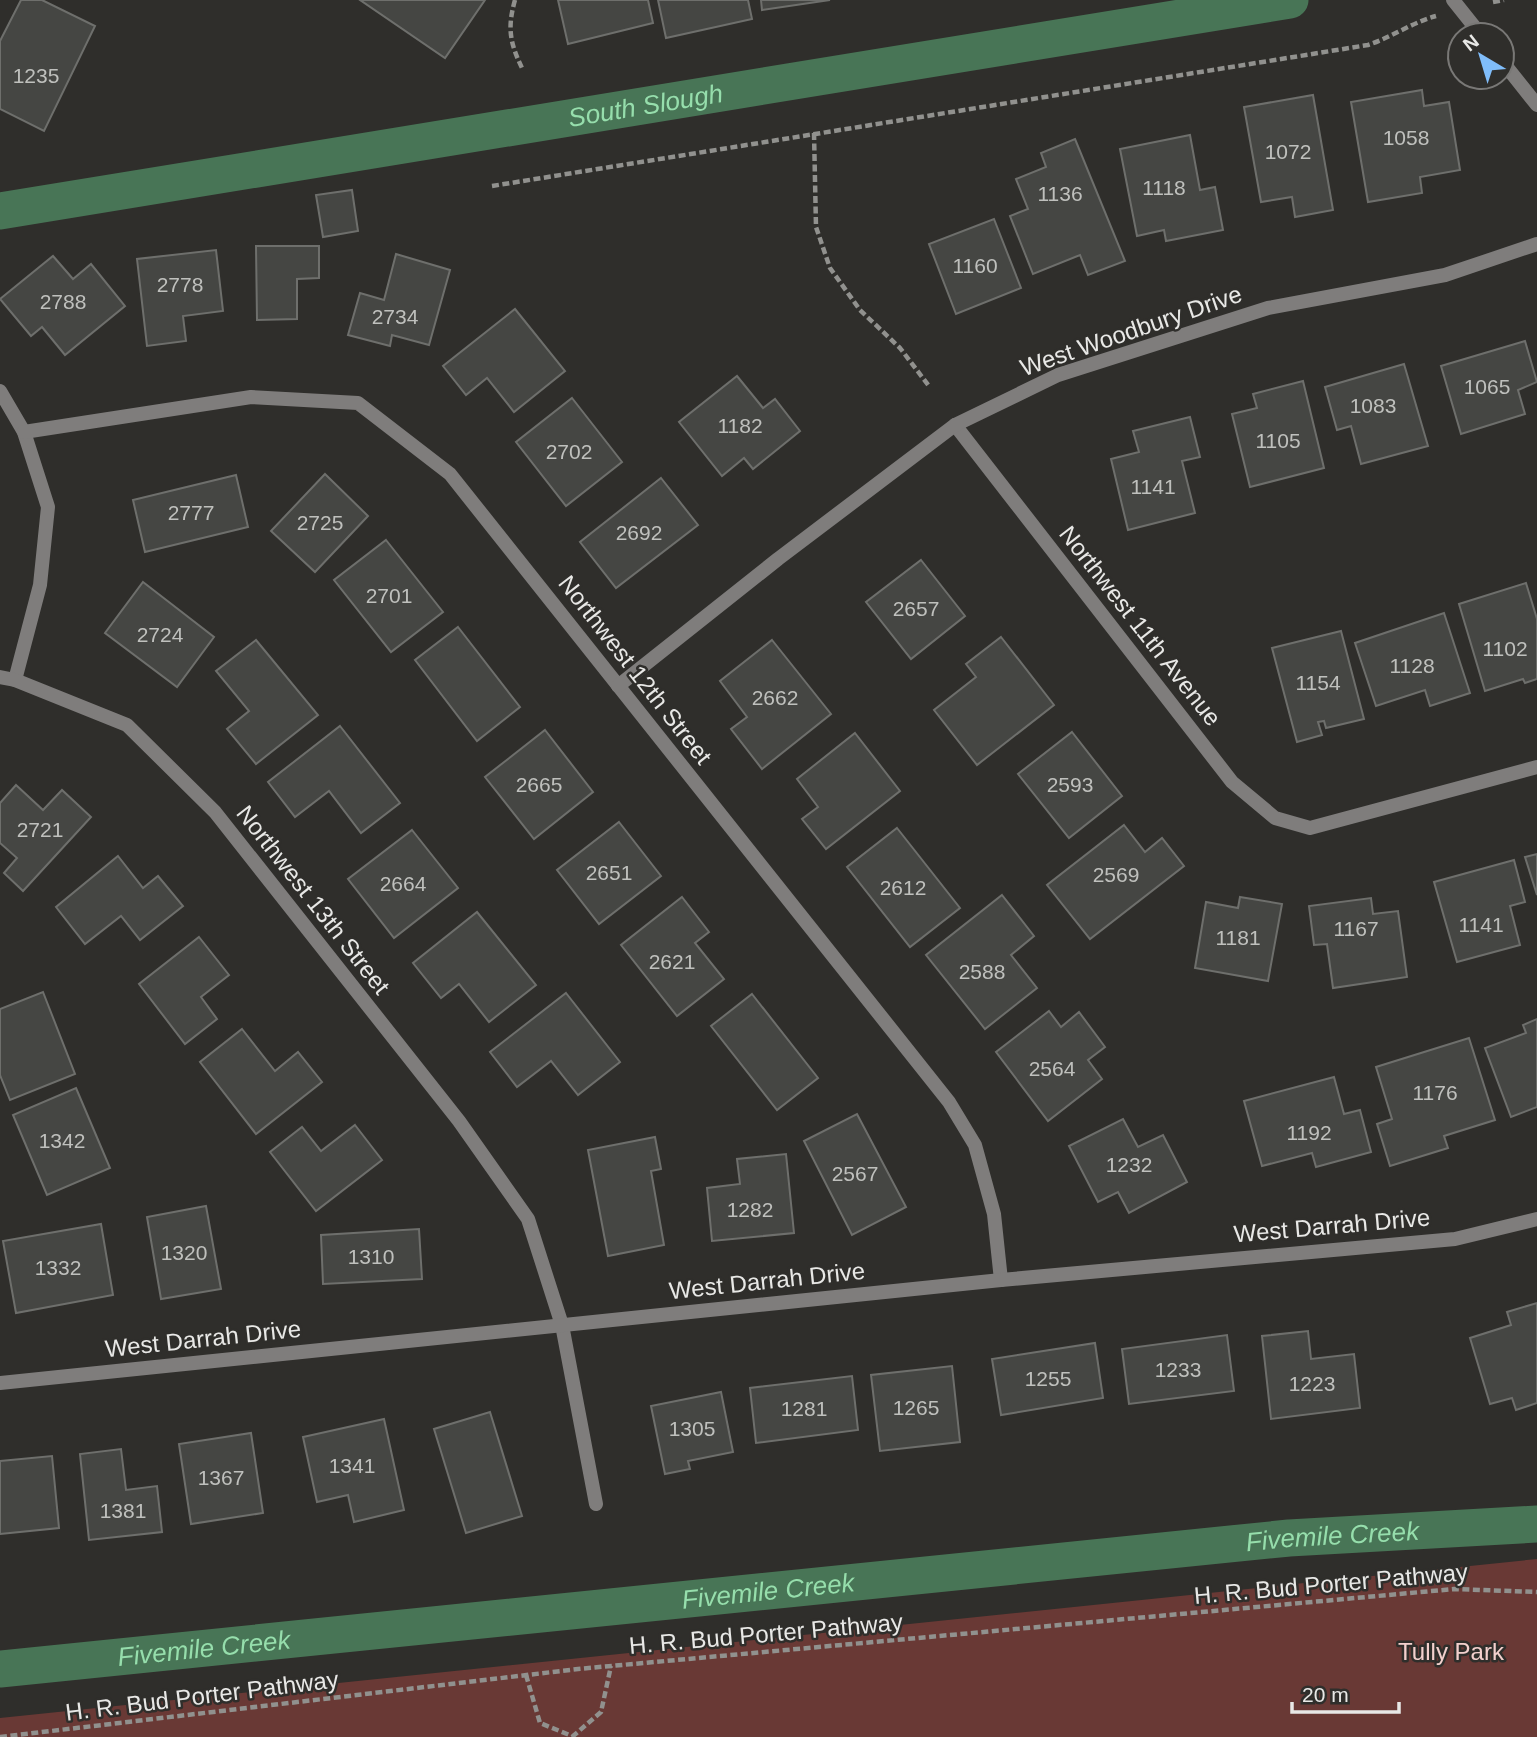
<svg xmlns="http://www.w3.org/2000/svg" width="1537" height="1737" font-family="Helvetica,sans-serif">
<rect width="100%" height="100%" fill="#2f2e2b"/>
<path fill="#693935" d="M 1537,1559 L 1537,1737 L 0,1737 L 0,1718 Z"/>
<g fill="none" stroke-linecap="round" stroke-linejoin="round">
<g stroke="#487556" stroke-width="37">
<path id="s1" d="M 0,211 L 1290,0"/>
<path id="s2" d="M 0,1669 L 1289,1538 L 1537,1524"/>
</g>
</g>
<g fill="#454643" stroke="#6e6f6c" stroke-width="2">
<path d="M 21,0 L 42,0 L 95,26 L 44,131 L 0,109 L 0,41 Z"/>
<path d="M 360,0 L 485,0 L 445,58 Z"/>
<path d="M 558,0 L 648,0 L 653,23 L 568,44 Z"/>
<path d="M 658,0 L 748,0 L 752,19 L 666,38 Z"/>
<path d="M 761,0 L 830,0 L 762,10 Z"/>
<path d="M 1422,90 L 1424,106 L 1449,102 L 1460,170 L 1420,177 L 1422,193 L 1368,202 L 1351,102 Z"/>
<path d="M 1313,95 L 1333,210 L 1295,217 L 1292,197 L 1261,202 L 1244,107 Z"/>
<path d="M 1190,135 L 1200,190 L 1215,187 L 1223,230 L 1166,241 L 1164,230 L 1137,236 L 1120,149 Z"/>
<path d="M 1075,139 L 1125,261 L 1088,275 L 1080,255 L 1033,274 L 1010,216 L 1028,209 L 1016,179 L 1046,167 L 1041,153 Z"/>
<path d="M 352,190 L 358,231 L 323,237 L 316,195 Z"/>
<path d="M 994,219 L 1021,288 L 956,314 L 929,244 Z"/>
<path d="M 256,246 L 319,246 L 319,278 L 297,279 L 297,319 L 257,320 Z"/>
<path d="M 216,250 L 223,311 L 183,316 L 186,341 L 147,346 L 137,259 Z"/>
<path d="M 396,254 L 450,270 L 429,345 L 392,335 L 390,346 L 348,335 L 360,293 L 384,300 Z"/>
<path d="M 53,256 L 73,279 L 91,264 L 125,306 L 65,355 L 42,327 L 31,336 L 0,299 Z"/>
<path d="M 515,309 L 565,371 L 514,412 L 487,378 L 466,395 L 443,366 Z"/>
<path d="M 1525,341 L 1537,382 L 1518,390 L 1525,414 L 1461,434 L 1441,366 Z"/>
<path d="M 1404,364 L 1428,446 L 1361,464 L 1351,426 L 1337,430 L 1325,387 Z"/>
<path d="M 737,376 L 763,408 L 775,399 L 800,431 L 753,469 L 744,458 L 722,476 L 679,422 Z"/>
<path d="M 1303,381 L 1324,468 L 1250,487 L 1232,414 L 1257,408 L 1253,394 Z"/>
<path d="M 572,398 L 622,462 L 566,506 L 516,442 Z"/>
<path d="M 1190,417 L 1200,457 L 1182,461 L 1195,513 L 1128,530 L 1111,459 L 1139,452 L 1133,431 Z"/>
<path d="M 325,474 L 368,516 L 315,572 L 271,531 Z"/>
<path d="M 236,475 L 248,527 L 145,552 L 133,500 Z"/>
<path d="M 661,478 L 698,525 L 616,588 L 580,542 Z"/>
<path d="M 386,540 L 443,612 L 391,652 L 334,580 Z"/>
<path d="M 921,560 L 965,616 L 911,659 L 866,602 Z"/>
<path d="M 143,582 L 214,637 L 177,687 L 105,633 Z"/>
<path d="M 1526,583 L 1537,619 L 1537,679 L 1525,683 L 1523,679 L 1485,691 L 1459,604 Z"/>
<path d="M 1444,613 L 1470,693 L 1430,706 L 1425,690 L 1376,706 L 1355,643 Z"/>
<path d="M 458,627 L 520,707 L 477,741 L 415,660 Z"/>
<path d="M 1341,631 L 1364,719 L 1326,728 L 1324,721 L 1318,722 L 1322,735 L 1297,742 L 1272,648 Z"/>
<path d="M 1001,637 L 1054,705 L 977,765 L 934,710 L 976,677 L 966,664 Z"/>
<path d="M 256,640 L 318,715 L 256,764 L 227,729 L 249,711 L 216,671 Z"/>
<path d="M 772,640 L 831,714 L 762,769 L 731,729 L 747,717 L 720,681 Z"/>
<path d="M 340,726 L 400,803 L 361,833 L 329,791 L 295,817 L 268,782 Z"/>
<path d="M 545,730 L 593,792 L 534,839 L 485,777 Z"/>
<path d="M 1072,732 L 1122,796 L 1069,838 L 1018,774 Z"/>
<path d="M 855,733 L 900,791 L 826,849 L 802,819 L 818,807 L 797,779 Z"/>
<path d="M 16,785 L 43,810 L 62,790 L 91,817 L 23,891 L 4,873 L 17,858 L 0,843 L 0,803 Z"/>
<path d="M 619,822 L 661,876 L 599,924 L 557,870 Z"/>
<path d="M 1124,825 L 1145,852 L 1162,838 L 1184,866 L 1090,939 L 1047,885 Z"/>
<path d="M 897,828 L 960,908 L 910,947 L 847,867 Z"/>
<path d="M 412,830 L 458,888 L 394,938 L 348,879 Z"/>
<path d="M 1537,854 L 1537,895 L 1525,857 Z"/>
<path d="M 118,856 L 143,888 L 158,876 L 183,906 L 140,940 L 121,916 L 85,944 L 56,907 Z"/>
<path d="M 1514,860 L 1525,902 L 1510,906 L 1520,945 L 1457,962 L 1434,882 Z"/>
<path d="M 1002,895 L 1034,936 L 1011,955 L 1037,988 L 985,1029 L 926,955 Z"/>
<path d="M 682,897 L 709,932 L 695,943 L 724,979 L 677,1016 L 621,945 Z"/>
<path d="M 1240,897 L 1282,904 L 1268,981 L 1195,968 L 1206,902 L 1238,908 Z"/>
<path d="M 1371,898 L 1373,914 L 1398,911 L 1407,977 L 1333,988 L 1327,944 L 1314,945 L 1309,906 Z"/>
<path d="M 477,912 L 536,985 L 489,1022 L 459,984 L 441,998 L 413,963 Z"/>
<path d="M 199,937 L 229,975 L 201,997 L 217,1019 L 185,1044 L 139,984 Z"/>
<path d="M 43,992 L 75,1074 L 10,1100 L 0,1075 L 0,1009 Z"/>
<path d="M 566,993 L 620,1062 L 578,1095 L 551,1061 L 517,1087 L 490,1052 Z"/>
<path d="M 752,994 L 818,1078 L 777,1110 L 711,1026 Z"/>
<path d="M 1049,1011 L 1061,1027 L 1079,1012 L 1105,1047 L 1088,1060 L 1102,1079 L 1048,1121 L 996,1052 Z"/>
<path d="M 1537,1019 L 1537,1107 L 1511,1117 L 1485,1048 L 1526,1033 L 1523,1025 Z"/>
<path d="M 242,1029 L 275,1071 L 298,1052 L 322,1082 L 256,1134 L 200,1062 Z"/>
<path d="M 1469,1038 L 1495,1120 L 1444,1136 L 1448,1148 L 1390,1166 L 1377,1124 L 1392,1119 L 1376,1067 Z"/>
<path d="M 1334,1077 L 1344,1114 L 1360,1110 L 1371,1152 L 1316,1167 L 1312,1153 L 1262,1166 L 1244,1101 Z"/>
<path d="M 76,1088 L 110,1168 L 47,1195 L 13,1115 Z"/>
<path d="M 857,1114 L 906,1207 L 852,1235 L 804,1141 Z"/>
<path d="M 1123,1119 L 1138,1147 L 1163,1135 L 1187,1182 L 1129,1213 L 1118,1192 L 1098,1202 L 1069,1146 Z"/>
<path d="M 355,1125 L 382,1160 L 316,1211 L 270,1152 L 302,1127 L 321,1151 Z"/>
<path d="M 655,1137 L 661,1169 L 651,1171 L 664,1245 L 608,1256 L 588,1150 Z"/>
<path d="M 786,1154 L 794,1233 L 712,1241 L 707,1188 L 740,1184 L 737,1159 Z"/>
<path d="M 206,1206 L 221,1289 L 161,1299 L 147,1217 Z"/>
<path d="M 101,1224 L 113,1295 L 16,1313 L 3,1241 Z"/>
<path d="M 419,1229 L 422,1279 L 323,1284 L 321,1235 Z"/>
<path d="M 1537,1303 L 1537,1403 L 1516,1410 L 1512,1398 L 1490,1404 L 1470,1338 L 1511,1325 L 1507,1312 Z"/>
<path d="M 1308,1331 L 1311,1359 L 1354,1354 L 1360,1408 L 1271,1419 L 1262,1336 Z"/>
<path d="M 1227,1335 L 1234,1391 L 1129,1404 L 1122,1349 Z"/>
<path d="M 1095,1343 L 1103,1398 L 1001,1415 L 992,1359 Z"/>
<path d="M 952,1366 L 960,1442 L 880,1451 L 871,1375 Z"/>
<path d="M 852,1376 L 858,1430 L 756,1443 L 750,1388 Z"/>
<path d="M 721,1392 L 733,1452 L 688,1461 L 690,1469 L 665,1474 L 651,1406 Z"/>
<path d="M 490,1412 L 522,1516 L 466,1533 L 434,1429 Z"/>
<path d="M 384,1419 L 404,1510 L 354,1522 L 348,1495 L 317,1502 L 303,1437 Z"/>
<path d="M 251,1433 L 263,1513 L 191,1524 L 179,1444 Z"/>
<path d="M 121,1449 L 126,1490 L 157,1486 L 162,1532 L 89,1540 L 80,1454 Z"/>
<path d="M 52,1456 L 59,1528 L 0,1534 L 0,1461 Z"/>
</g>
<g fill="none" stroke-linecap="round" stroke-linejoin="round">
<g stroke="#91918e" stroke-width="4.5" stroke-dasharray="7 3.5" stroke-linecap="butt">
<path d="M 515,0 C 507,28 510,43 522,68"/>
<path d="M 1493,2 L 1504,0"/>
<path d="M 814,133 L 816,227 L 830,268 L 860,310 L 900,348 L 929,386"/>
<path d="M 492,186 L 1368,45 C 1392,37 1411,23 1436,16"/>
<path d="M 526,1675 L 540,1723 L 572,1736"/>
<path d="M 0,1737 L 578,1669 L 1454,1589 L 1537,1592"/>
<path d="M 572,1737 L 601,1712 L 611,1666"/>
</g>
<g stroke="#7f7d7c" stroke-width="14">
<path d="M 1453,0 L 1481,35"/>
<path d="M 1502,61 L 1537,105"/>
<path d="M 0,391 L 24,432 L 48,507 L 40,585 L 15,680"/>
<path d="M 955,425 L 1232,782 L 1275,818 L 1310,828 L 1537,767"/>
<path d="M 24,432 L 251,397 L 358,403 L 450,474 L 949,1102 L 975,1145 L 994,1214 L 1001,1280"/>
<path d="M 0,677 L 15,680 L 127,725 L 215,812 L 459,1121 L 528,1219 L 562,1325 L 596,1504"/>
<path d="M 618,686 L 778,559 L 955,425 L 1058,375 L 1268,308 L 1445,275 L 1537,244"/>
<path d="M 0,1383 L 1001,1280 L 1455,1239 L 1537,1219"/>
</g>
</g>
<g text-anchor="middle" stroke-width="5" stroke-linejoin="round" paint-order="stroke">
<g font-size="21" fill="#bfc0bd">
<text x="36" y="83">1235</text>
<text x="1406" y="145">1058</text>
<text x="1288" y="159">1072</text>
<text x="1164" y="195">1118</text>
<text x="1060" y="201">1136</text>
<text x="975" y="273">1160</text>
<text x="180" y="292">2778</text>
<text x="63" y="309">2788</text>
<text x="395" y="324">2734</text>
<text x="1487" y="394">1065</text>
<text x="1373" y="413">1083</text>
<text x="740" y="433">1182</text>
<text x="1278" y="448">1105</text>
<text x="569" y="459">2702</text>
<text x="1153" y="494">1141</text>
<text x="191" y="520">2777</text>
<text x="320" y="530">2725</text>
<text x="639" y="540">2692</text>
<text x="389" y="603">2701</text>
<text x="916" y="616">2657</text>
<text x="160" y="642">2724</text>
<text x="1505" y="656">1102</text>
<text x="1412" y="673">1128</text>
<text x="1318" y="690">1154</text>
<text x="775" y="705">2662</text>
<text x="539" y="792">2665</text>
<text x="1070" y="792">2593</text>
<text x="40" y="837">2721</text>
<text x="609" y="880">2651</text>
<text x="1116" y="882">2569</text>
<text x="403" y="891">2664</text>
<text x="903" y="895">2612</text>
<text x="1481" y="932">1141</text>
<text x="1356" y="936">1167</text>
<text x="1238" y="945">1181</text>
<text x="672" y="969">2621</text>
<text x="982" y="979">2588</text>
<text x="1052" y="1076">2564</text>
<text x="1435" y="1100">1176</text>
<text x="1309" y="1140">1192</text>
<text x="62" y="1148">1342</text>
<text x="1129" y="1172">1232</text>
<text x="855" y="1181">2567</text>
<text x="750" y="1217">1282</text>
<text x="184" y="1260">1320</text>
<text x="371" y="1264">1310</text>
<text x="58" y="1275">1332</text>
<text x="1178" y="1377">1233</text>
<text x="1048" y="1386">1255</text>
<text x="1312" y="1391">1223</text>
<text x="916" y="1415">1265</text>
<text x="804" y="1416">1281</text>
<text x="692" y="1436">1305</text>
<text x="352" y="1473">1341</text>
<text x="221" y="1485">1367</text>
<text x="123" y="1518">1381</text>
</g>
<g font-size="24" fill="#e8e8e6" stroke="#2f2e2b">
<text transform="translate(1131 331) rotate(-19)" y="8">West Woodbury Drive</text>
<text transform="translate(1140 626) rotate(52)" y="8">Northwest 11th Avenue</text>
<text transform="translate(635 670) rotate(52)" y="8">Northwest 12th Street</text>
<text transform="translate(313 900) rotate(52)" y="8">Northwest 13th Street</text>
<text transform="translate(1332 1226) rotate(-5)" y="8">West Darrah Drive</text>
<text transform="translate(767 1281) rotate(-6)" y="8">West Darrah Drive</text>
<text transform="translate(203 1339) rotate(-6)" y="8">West Darrah Drive</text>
<text transform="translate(1331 1584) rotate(-5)" y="8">H. R. Bud Porter Pathway</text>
<text transform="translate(766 1634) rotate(-5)" y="8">H. R. Bud Porter Pathway</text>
<text transform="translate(202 1696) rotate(-7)" y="8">H. R. Bud Porter Pathway</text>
</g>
<g font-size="24" fill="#f3d0cd" stroke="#2f2e2b">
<text x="1451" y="1660">Tully Park</text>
</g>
<g font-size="26" font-style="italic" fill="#96deac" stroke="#2f2e2b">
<text dy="9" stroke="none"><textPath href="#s1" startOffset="654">South Slough</textPath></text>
<text dy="9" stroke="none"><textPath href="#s2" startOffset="1339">Fivemile Creek</textPath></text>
<text dy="9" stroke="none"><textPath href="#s2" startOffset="772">Fivemile Creek</textPath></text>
<text dy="9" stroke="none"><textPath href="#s2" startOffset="205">Fivemile Creek</textPath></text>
</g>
</g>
<g transform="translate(1481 56) rotate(322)"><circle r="33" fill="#2f2e2b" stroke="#797876" stroke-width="2"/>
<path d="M0-5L12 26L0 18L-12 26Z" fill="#80bdfa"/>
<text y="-10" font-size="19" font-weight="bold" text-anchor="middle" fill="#e8e8e6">N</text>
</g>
<path d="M1292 1702v10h107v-10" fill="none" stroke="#e8e8e6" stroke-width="3.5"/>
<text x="1302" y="1702" font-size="21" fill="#e8e8e6" stroke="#2f2e2b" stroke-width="5" paint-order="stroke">20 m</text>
</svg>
